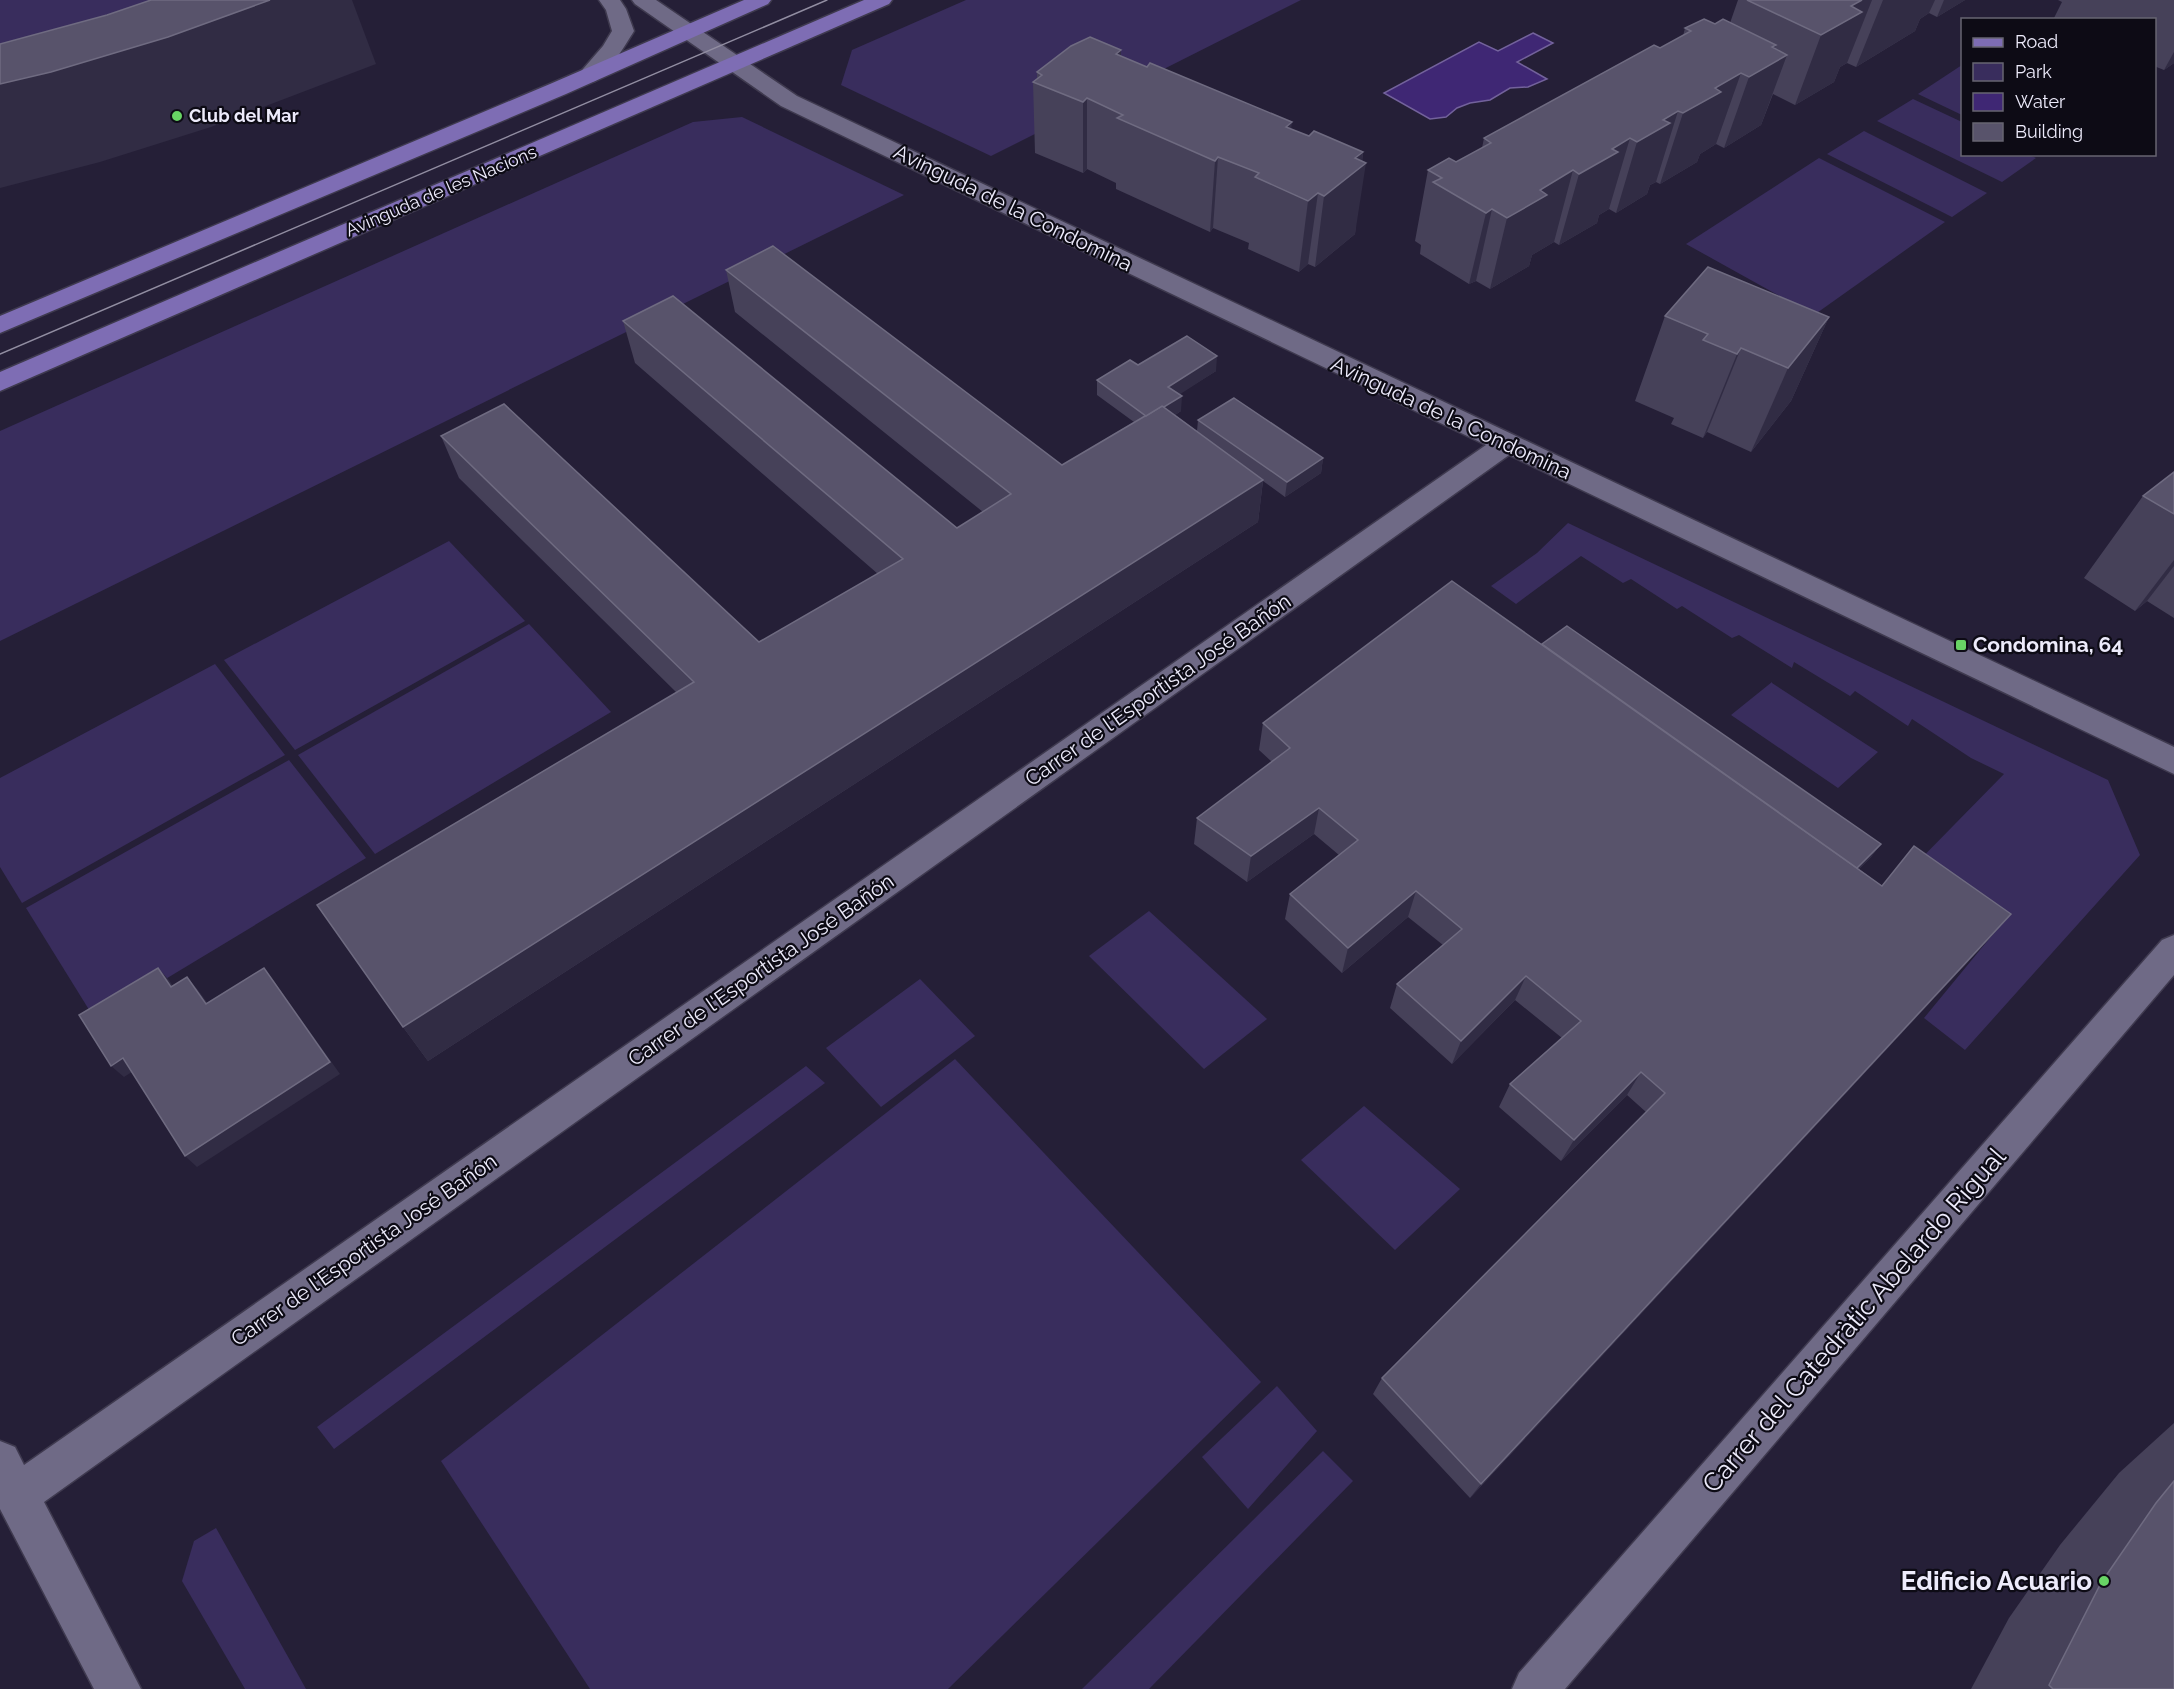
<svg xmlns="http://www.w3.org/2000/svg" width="2174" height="1689" font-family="Raleway,sans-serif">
<rect width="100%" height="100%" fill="#251f37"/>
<g fill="#392d5d">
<path d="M 0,0 L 202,0 L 0,117 Z"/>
<path d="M 966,0 L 1301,0 L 991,156 L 841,85 L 852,50 Z"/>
<path d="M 1962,65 L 1962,115 L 1918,94 Z"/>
<path d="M 1913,99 L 1962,122 L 1962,154 L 2029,155 L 2036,158 L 2002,182 L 1877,121 Z"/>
<path d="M 742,117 L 904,195 L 0,641 L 0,431 L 693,122 Z"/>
<path d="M 1864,131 L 1987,193 L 1952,217 L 1827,154 Z"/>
<path d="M 1819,158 L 1945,222 L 1814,315 L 1686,244 Z"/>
<path d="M 1568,523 L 2108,780 L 2140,855 L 1965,1050 L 1924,1018 L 1989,939 L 1903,877 L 2004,774 L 1971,758 L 1912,719 L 1908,726 L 1855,691 L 1850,696 L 1794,662 L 1792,668 L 1739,635 L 1732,638 L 1682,606 L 1677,609 L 1631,579 L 1623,583 L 1581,556 L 1516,604 L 1491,586 L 1537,553 Z"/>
<path d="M 449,541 L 525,621 L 295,750 L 224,660 Z"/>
<path d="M 529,624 L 611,712 L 375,854 L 298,755 Z"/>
<path d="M 215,664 L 285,755 L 22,903 L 0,867 L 0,778 Z"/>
<path d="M 1772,682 L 1772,683 L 1878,752 L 1838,788 L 1731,715 Z"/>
<path d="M 289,760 L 366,858 L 96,1021 L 26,908 Z"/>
<path d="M 1149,911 L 1267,1019 L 1204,1069 L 1089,956 Z"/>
<path d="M 920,979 L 975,1036 L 881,1107 L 826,1048 Z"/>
<path d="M 955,1059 L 1261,1382 L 948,1689 L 590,1689 L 441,1461 Z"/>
<path d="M 806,1066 L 825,1083 L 334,1449 L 317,1427 Z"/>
<path d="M 1364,1106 L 1460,1189 L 1395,1250 L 1301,1160 Z"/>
<path d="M 1277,1386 L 1317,1431 L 1248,1509 L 1202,1457 Z"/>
<path d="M 1323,1451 L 1353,1481 L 1149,1689 L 1082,1689 Z"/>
<path d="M 216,1528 L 306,1689 L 245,1689 L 182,1581 L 194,1541 Z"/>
</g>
<path fill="#3f2774" stroke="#73629c" stroke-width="1.5" d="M 1533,33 L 1553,43 L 1517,62 L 1547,79 L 1528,87 L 1510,88 L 1490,100 L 1470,103 L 1457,108 L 1446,117 L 1430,119 L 1384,93 L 1479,42 L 1498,51 Z"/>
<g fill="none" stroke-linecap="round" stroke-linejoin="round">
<g stroke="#3f3a4f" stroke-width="3">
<g id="minor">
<path d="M 599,0 L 620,0 L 626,9 L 634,31 C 626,44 608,74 595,81 C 590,83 585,82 580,81 L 577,76 L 603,46 L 612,31 L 606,10 Z"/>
<path d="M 632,0 L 656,0 L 797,96 L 2174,747 L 2174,774 L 1509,455 L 44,1502 L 141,1689 L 94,1689 L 0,1509 L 0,1441 L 15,1447 L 24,1465 L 1486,445 L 781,106 L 635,4 Z"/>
<path d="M 2174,935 L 2174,975 L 1565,1689 L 1512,1689 L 1519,1673 L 2162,940 Z"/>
</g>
</g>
<g stroke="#3f3a4f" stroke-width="3">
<g id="major">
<path d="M 744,0 L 771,0 L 768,4 L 566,94 L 0,333 L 0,316 L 550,84 Z"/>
<path d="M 864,0 L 892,0 L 889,4 L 0,391 L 0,372 Z"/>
</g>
</g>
<use href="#minor" fill="#6f6a86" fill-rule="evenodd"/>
<use href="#major" fill="#7e6db4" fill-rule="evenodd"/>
<path stroke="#928ea2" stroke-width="1.5" d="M 0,354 L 827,0"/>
</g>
<g fill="#464159">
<path d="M 1738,0 L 1965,0 L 1937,17 L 1929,13 L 1920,19 L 1915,31 L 1856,67 L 1847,63 L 1840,67 L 1834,82 L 1795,105 L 1773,94 L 1761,125 L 1724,148 L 1716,144 L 1700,154 L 1697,162 L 1660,184 L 1656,182 L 1650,185 L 1647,194 L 1616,213 L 1609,209 L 1599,215 L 1597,223 L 1559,245 L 1554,242 L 1532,255 L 1529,266 L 1490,289 L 1476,281 L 1469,284 L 1420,254 L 1421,245 L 1415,241 L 1428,170 L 1456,162 L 1482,148 L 1484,138 L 1683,36 L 1685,28 L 1715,24 L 1730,23 Z"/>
<path d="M 2058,0 L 2174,0 L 2174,63 L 2164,70 L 2154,66 L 2154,20 L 2053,20 L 2062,2 Z"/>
<path d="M 1121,50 L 1121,56 L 1291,129 L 1309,136 L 1363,152 L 1355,234 L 1315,267 L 1308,264 L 1299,272 L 1248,249 L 1249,243 L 1213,228 L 1210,232 L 1116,189 L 1116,183 L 1087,169 L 1083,173 L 1035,153 L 1033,82 L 1037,79 L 1037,72 Z"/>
<path d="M 726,270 L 1062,465 L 1134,422 L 1097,395 L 1097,380 L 1138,365 L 1216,371 L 1179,394 L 1181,411 L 1175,415 L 1197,431 L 1198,420 L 1323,458 L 1321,473 L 1285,497 L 1263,481 L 1258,522 L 428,1061 L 403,1027 L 676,692 L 459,478 L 441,436 L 759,642 L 878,574 L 635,363 L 623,321 L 957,528 L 983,512 L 735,312 Z"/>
<path d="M 1665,316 L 1829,317 L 1791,401 L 1751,452 L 1707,432 L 1703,438 L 1671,424 L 1674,418 L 1635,401 Z"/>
<path d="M 2174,472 L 2174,618 L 2147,601 L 2135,611 L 2084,578 L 2143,496 Z"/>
<path d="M 1542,644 L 1881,844 L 1871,857 L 1859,869 L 1882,886 L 1989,939 L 1470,1498 L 1373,1394 L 1382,1378 L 1646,1112 L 1627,1095 L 1561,1161 L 1499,1107 L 1510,1084 L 1562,1038 L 1515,1000 L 1452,1064 L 1390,1008 L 1397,984 L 1443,945 L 1408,917 L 1342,973 L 1285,919 L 1290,894 L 1339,855 L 1314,834 L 1247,882 L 1194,844 L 1197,818 L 1272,762 L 1259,750 L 1263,723 Z"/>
<path d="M 2174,1423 L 2174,1689 L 1971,1689 L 2009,1618 L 2060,1545 L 2119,1473 Z"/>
</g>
<g fill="#312c44">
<path d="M 270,0 L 352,0 L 376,64 L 211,127 L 100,162 L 0,188 L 0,84 Z"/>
<path d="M 1862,0 L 1872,0 L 1847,63 L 1840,67 L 1834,82 L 1795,105 L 1821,35 L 1851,6 Z"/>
<path d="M 1883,0 L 1935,0 L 1929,13 L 1920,19 L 1915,31 L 1856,67 Z"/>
<path d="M 1944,0 L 1965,0 L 1937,17 Z"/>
<path d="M 1776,45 L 1768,66 L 1787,55 L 1761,125 L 1724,148 L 1749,77 L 1772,47 Z"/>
<path d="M 1121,50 L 1120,113 L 1116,54 Z"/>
<path d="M 2174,52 L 2174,63 L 2164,70 Z"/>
<path d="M 1741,73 L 1716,144 L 1700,154 L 1697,162 L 1660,184 L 1683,113 L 1715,88 Z"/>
<path d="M 1087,98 L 1087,169 L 1083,173 L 1083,102 Z"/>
<path d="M 1678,111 L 1656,182 L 1650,185 L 1647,194 L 1616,213 L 1637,142 L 1663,120 Z"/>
<path d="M 1292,122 L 1284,190 L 1286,127 Z"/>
<path d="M 1630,138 L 1609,209 L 1599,215 L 1597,223 L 1559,245 L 1579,174 L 1612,149 Z"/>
<path d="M 1363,152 L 1361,167 L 1366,163 L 1355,234 L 1315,267 L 1324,196 L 1355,158 Z"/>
<path d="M 1218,157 L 1213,228 L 1210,232 L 1215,161 Z"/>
<path d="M 1573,170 L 1554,242 L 1532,255 L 1529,266 L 1490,289 L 1507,218 L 1540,190 Z"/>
<path d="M 1318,193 L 1308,264 L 1299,272 L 1308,201 Z"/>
<path d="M 1492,209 L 1476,281 L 1469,284 L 1486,213 Z"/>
<path d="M 1829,317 L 1791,401 L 1751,452 L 1788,368 Z"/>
<path d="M 1741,348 L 1707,432 L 1703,438 L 1737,354 Z"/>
<path d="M 1217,356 L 1216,371 L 1168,402 L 1168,387 Z"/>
<path d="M 1182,396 L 1181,411 L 1148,432 L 1148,417 Z"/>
<path d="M 1323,458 L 1321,473 L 1285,497 L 1287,482 Z"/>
<path d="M 1263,480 L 1258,522 L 428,1061 L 403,1027 Z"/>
<path d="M 2174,560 L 2174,566 L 2147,601 L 2135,611 Z"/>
<path d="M 1319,808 L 1314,834 L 1247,882 L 1251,856 Z"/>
<path d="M 1881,844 L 1871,857 L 1837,892 L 1846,879 Z"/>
<path d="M 1416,891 L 1408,917 L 1342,973 L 1348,948 Z"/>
<path d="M 2011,914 L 1989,939 L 1470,1498 L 1481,1484 Z"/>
<path d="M 158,968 L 169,980 L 182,1000 L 171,987 Z"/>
<path d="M 264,968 L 274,981 L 340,1074 L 197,1167 L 185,1156 Z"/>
<path d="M 1526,976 L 1515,1000 L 1452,1064 L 1461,1041 Z"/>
<path d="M 187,977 L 198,990 L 217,1016 L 206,1004 Z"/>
<path d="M 123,1058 L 135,1070 L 124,1077 L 111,1066 Z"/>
<path d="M 1641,1072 L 1627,1095 L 1561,1161 L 1574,1140 Z"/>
</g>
<g fill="#58536b" stroke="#6f6b81" stroke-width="1.5">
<path d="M 151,0 L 270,0 L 168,37 L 51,72 L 0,84 L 0,44 L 107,15 Z"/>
<path d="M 1747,0 L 1862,0 L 1851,6 L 1862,12 L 1821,35 Z"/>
<path d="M 1704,19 L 1715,24 L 1723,19 L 1776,45 L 1772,47 L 1787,55 L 1749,77 L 1741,73 L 1715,88 L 1721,92 L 1683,113 L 1678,111 L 1663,120 L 1670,123 L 1637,142 L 1630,138 L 1612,149 L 1618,152 L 1579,174 L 1573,170 L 1540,190 L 1547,195 L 1507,218 L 1492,209 L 1486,213 L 1433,182 L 1442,178 L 1428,170 L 1449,158 L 1456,162 L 1491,143 L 1484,138 L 1654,45 L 1660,48 L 1691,31 L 1685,28 Z"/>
<path d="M 1090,37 L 1121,50 L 1116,54 L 1147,67 L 1150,63 L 1292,122 L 1286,127 L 1309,136 L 1314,131 L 1363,152 L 1355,158 L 1366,163 L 1324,196 L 1318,193 L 1308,201 L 1255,177 L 1259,173 L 1218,157 L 1215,161 L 1117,118 L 1123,115 L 1087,98 L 1083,102 L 1033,82 L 1042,75 L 1037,72 L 1071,46 Z"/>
<path d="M 773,246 L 1062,465 L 1162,406 L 1263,480 L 403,1027 L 317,905 L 694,682 L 441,436 L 504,404 L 759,642 L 903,559 L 623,321 L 673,296 L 957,528 L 1011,494 L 726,270 Z"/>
<path d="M 1708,267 L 1829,317 L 1788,368 L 1741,348 L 1737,354 L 1703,340 L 1708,334 L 1665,316 Z"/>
<path d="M 1187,336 L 1217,356 L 1168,387 L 1182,396 L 1164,407 L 1162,406 L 1146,416 L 1097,380 L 1130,360 L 1138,365 Z"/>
<path d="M 1234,398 L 1323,458 L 1287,482 L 1198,420 Z"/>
<path d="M 2174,472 L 2174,514 L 2143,496 Z"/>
<path d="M 1452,581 L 1882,886 L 1914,846 L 2011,914 L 1481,1484 L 1382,1378 L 1665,1093 L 1641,1072 L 1574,1140 L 1510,1084 L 1581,1021 L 1526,976 L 1461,1041 L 1397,984 L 1462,929 L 1416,891 L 1348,948 L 1290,894 L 1358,840 L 1319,808 L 1251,856 L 1197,818 L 1290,748 L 1263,723 Z"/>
<path d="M 1567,626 L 1881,844 L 1857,868 L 1542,644 Z"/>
<path d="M 158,968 L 171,987 L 187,977 L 206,1004 L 264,968 L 330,1062 L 185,1156 L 123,1058 L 111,1066 L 79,1015 Z"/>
<path d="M 2174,1481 L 2174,1689 L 2053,1689 L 2049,1685 L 2101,1583 L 2156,1503 Z"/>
</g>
<g fill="#68d465" stroke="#0d0b15" stroke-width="2">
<circle cx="177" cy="116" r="6"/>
<rect x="1955" y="639" width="12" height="12" rx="3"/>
<circle cx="2104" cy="1581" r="6"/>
</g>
<g text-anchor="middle" stroke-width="4.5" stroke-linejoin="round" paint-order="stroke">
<g font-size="18" font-weight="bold" fill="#edebfb" stroke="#0d0b15" text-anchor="start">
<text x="189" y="122">Club del Mar</text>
</g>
<g font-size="18" fill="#edebfb" stroke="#0d0b15">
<text transform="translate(441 191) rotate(-23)" y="6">Avinguda de les Nacions</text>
</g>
<g font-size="21" fill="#edebfb" stroke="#0d0b15">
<text transform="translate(1013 208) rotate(26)" y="7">Avinguda de la Condomina</text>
<text transform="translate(1451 418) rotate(25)" y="7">Avinguda de la Condomina</text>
<text transform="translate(1158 690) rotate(-35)" y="7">Carrer de l'Esportista José Bañón</text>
<text transform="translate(761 970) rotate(-35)" y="7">Carrer de l'Esportista José Bañón</text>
<text transform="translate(364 1250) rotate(-35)" y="7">Carrer de l'Esportista José Bañón</text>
</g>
<g font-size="21" font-weight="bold" fill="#edebfb" stroke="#0d0b15" text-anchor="start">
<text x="1973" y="652">Condomina, 64</text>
</g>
<g font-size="26" fill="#edebfb" stroke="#0d0b15">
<text transform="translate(1854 1320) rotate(-49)" y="9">Carrer del Catedràtic Abelardo Rigual</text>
</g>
<g font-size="26" font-weight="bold" fill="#edebfb" stroke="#0d0b15" text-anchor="end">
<text x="2092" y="1590">Edificio Acuario</text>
</g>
</g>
<rect x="1961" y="18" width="195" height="138" fill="#0d0b15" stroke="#676571" stroke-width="1.5"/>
<rect x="1973" y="38" width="30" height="9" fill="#7e6db4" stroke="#676571" stroke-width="1.5"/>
<text x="2015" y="48" font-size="18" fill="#edebfb">Road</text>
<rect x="1973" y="63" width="30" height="18" fill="#392d5d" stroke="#676571" stroke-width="1.5"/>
<text x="2015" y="78" font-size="18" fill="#edebfb">Park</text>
<rect x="1973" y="93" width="30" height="18" fill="#3f2774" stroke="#676571" stroke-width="1.5"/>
<text x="2015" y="108" font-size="18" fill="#edebfb">Water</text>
<rect x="1973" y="123" width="30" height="18" fill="#58536b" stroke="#676571" stroke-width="1.5"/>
<text x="2015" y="138" font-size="18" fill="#edebfb">Building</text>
</svg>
